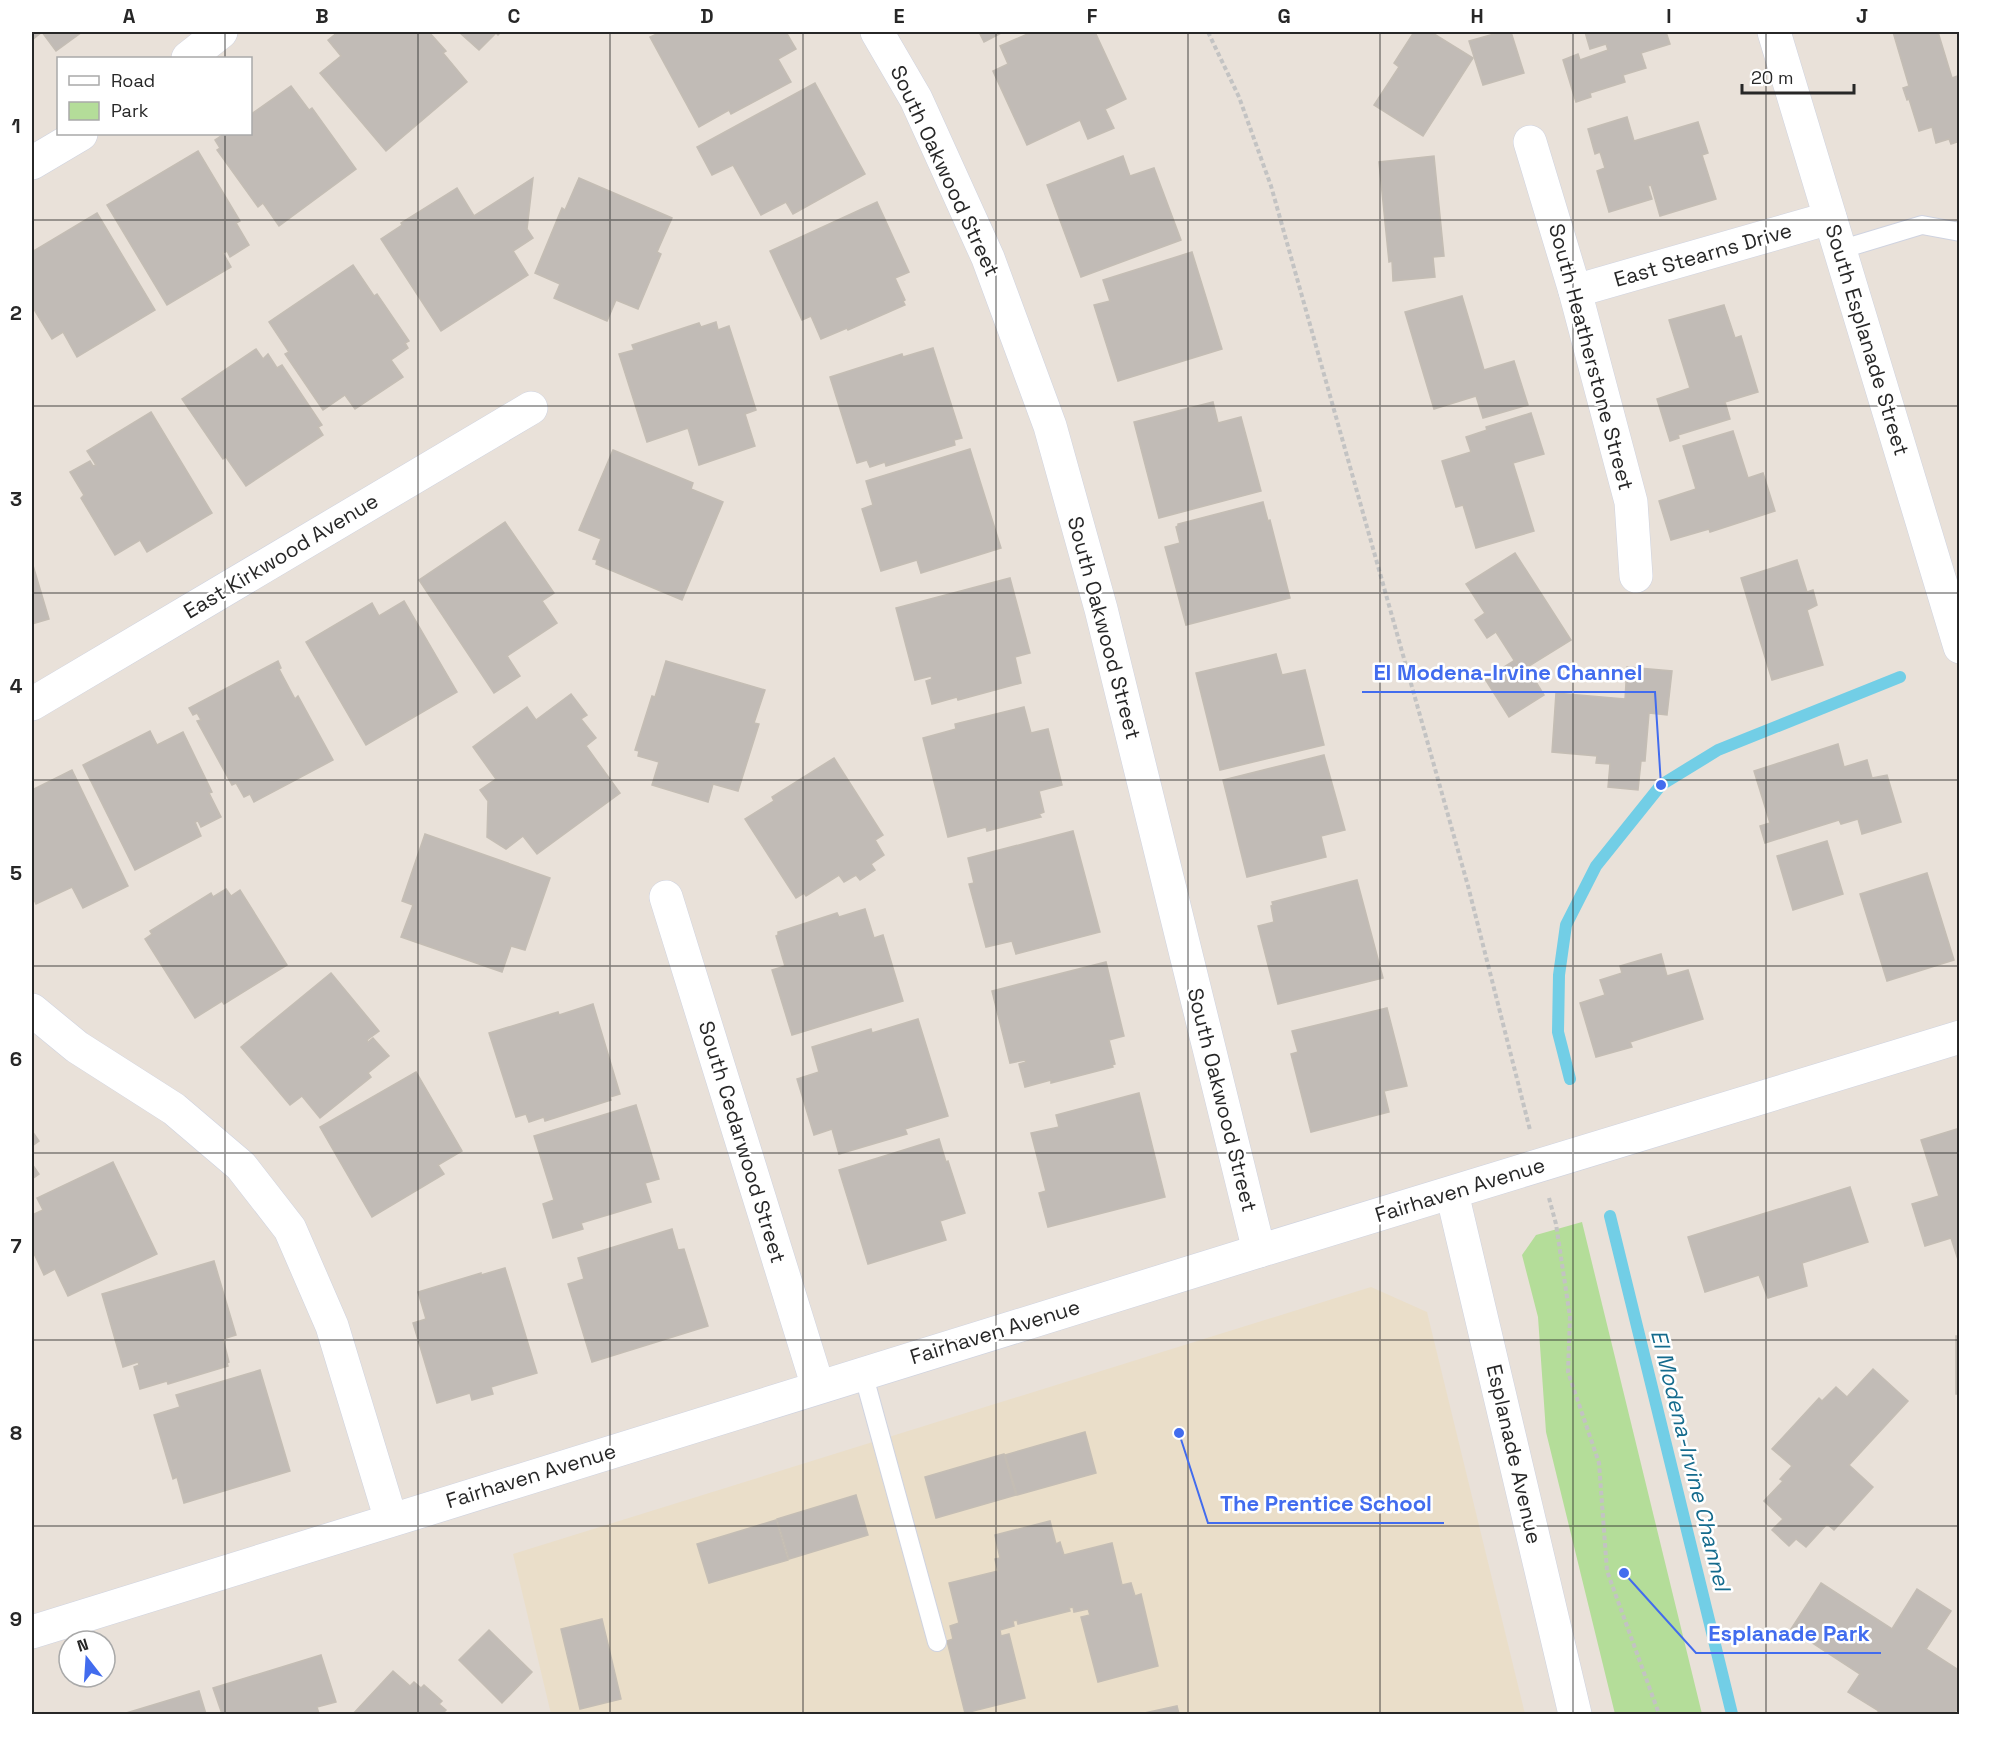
<svg xmlns="http://www.w3.org/2000/svg" width="1991" height="1746" font-family="'Space Grotesk',sans-serif">
<rect width="100%" height="100%" fill="#e9e1d9"/>
<path fill="#eadec9" d="M 1371,1287 L 1427,1312 L 1525,1714 L 551,1714 L 513,1554 Z"/>
<path fill="#b4dd99" d="M 1582,1222 L 1702,1714 L 1615,1714 L 1546,1432 L 1538,1317 L 1522,1255 L 1536,1235 Z"/>
<g fill="none" stroke-linecap="round" stroke-linejoin="round">
<g stroke="#72cee6" stroke-width="12">
<path d="M 1570,1079 L 1558,1032 L 1559,975 L 1566,925 L 1596,866 L 1661,785 L 1718,750 L 1900,677"/>
<path d="M 1610,1216 L 1732,1714"/>
</g>
</g>
<g fill="#c1bbb6" stroke="#c4bdb4" stroke-width="1.5">
<path d="M 32,32 L 82,32 L 56,51 L 42,32 L 32,40 Z"/>
<path d="M 338,32 L 429,32 L 446,51 L 443,53 L 467,82 L 386,151 L 320,73 L 341,56 L 328,40 Z"/>
<path d="M 459,32 L 501,32 L 498,35 L 496,33 L 479,50 Z"/>
<path d="M 661,32 L 786,32 L 796,49 L 778,59 L 791,82 L 731,114 L 729,110 L 699,127 L 650,37 Z"/>
<path d="M 979,32 L 1003,32 L 984,42 Z"/>
<path d="M 1032,32 L 1095,32 L 1126,99 L 1105,109 L 1114,128 L 1088,139 L 1080,120 L 1027,145 L 993,71 L 1008,64 L 1000,46 Z"/>
<path d="M 1414,32 L 1431,32 L 1473,58 L 1423,136 L 1374,105 L 1399,67 L 1394,63 Z"/>
<path d="M 1501,32 L 1511,32 L 1524,73 L 1483,85 L 1469,41 Z"/>
<path d="M 1585,32 L 1666,32 L 1670,44 L 1641,53 L 1646,68 L 1623,75 L 1625,82 L 1590,93 L 1591,97 L 1576,102 L 1563,60 L 1578,54 L 1580,60 L 1608,50 L 1606,44 L 1590,49 Z"/>
<path d="M 1893,32 L 1938,32 L 1952,78 L 1960,75 L 1960,141 L 1951,144 L 1949,139 L 1936,143 L 1932,127 L 1919,131 L 1909,99 L 1907,100 L 1903,88 L 1909,86 Z"/>
<path d="M 815,83 L 865,174 L 793,214 L 786,202 L 761,215 L 733,165 L 712,175 L 697,147 Z"/>
<path d="M 291,86 L 309,110 L 312,108 L 356,169 L 279,226 L 263,203 L 258,207 L 217,150 L 220,148 L 215,140 L 224,134 L 250,134 L 250,115 Z"/>
<path d="M 1627,117 L 1634,141 L 1698,122 L 1708,153 L 1702,155 L 1716,199 L 1660,216 L 1651,185 L 1648,186 L 1652,199 L 1609,212 L 1597,171 L 1605,168 L 1600,152 L 1595,154 L 1588,129 Z"/>
<path d="M 198,151 L 240,221 L 236,223 L 249,245 L 230,257 L 227,251 L 223,253 L 231,267 L 167,305 L 107,205 Z"/>
<path d="M 1123,156 L 1130,176 L 1154,168 L 1181,240 L 1081,277 L 1047,185 Z"/>
<path d="M 1434,156 L 1444,256 L 1433,257 L 1435,277 L 1393,281 L 1392,261 L 1389,262 L 1379,162 Z"/>
<path d="M 533,178 L 527,229 L 533,238 L 513,251 L 528,275 L 441,331 L 381,239 L 402,225 L 401,223 L 457,188 L 474,216 Z"/>
<path d="M 579,178 L 672,218 L 657,252 L 661,254 L 638,309 L 616,300 L 607,321 L 554,298 L 560,284 L 535,273 L 562,208 L 565,210 Z"/>
<path d="M 877,202 L 909,272 L 895,278 L 905,300 L 903,301 L 905,305 L 848,330 L 847,328 L 821,339 L 811,316 L 802,320 L 770,251 Z"/>
<path d="M 97,213 L 155,310 L 77,357 L 63,332 L 52,339 L 32,306 L 32,252 Z"/>
<path d="M 1192,252 L 1222,349 L 1118,381 L 1094,305 L 1110,301 L 1103,280 Z"/>
<path d="M 353,265 L 374,296 L 377,294 L 409,341 L 405,343 L 408,348 L 391,360 L 403,377 L 355,409 L 345,395 L 323,410 L 285,354 L 289,352 L 269,322 Z"/>
<path d="M 1462,296 L 1484,370 L 1514,361 L 1528,405 L 1483,418 L 1476,396 L 1434,409 L 1405,312 Z"/>
<path d="M 1724,305 L 1735,338 L 1741,336 L 1758,392 L 1725,402 L 1730,419 L 1678,435 L 1679,438 L 1670,441 L 1657,399 L 1690,388 L 1669,320 Z"/>
<path d="M 716,322 L 718,330 L 729,326 L 756,410 L 745,414 L 755,446 L 699,465 L 688,428 L 647,442 L 619,354 L 634,350 L 632,345 L 699,323 L 701,327 Z"/>
<path d="M 933,348 L 962,438 L 954,440 L 955,445 L 886,466 L 885,462 L 870,467 L 867,460 L 857,463 L 830,377 L 902,354 L 903,357 Z"/>
<path d="M 256,349 L 263,359 L 268,354 L 277,368 L 282,365 L 322,425 L 318,427 L 323,435 L 246,486 L 226,457 L 223,459 L 182,399 Z"/>
<path d="M 1213,402 L 1218,423 L 1241,417 L 1261,491 L 1159,518 L 1134,422 Z"/>
<path d="M 151,412 L 212,513 L 147,552 L 140,540 L 115,555 L 81,498 L 84,495 L 70,472 L 90,461 L 93,466 L 96,465 L 87,451 Z"/>
<path d="M 1531,413 L 1544,454 L 1513,463 L 1534,531 L 1476,548 L 1463,505 L 1456,507 L 1442,461 L 1471,452 L 1466,437 L 1487,430 L 1486,427 Z"/>
<path d="M 1733,431 L 1748,478 L 1763,473 L 1775,511 L 1710,532 L 1709,529 L 1671,540 L 1659,501 L 1696,489 L 1683,446 Z"/>
<path d="M 970,449 L 1001,548 L 921,573 L 917,560 L 881,571 L 862,509 L 873,505 L 866,481 Z"/>
<path d="M 613,450 L 693,483 L 691,489 L 723,502 L 682,600 L 596,564 L 597,560 L 593,559 L 601,539 L 579,530 Z"/>
<path d="M 1263,502 L 1268,521 L 1270,520 L 1290,598 L 1186,625 L 1165,547 L 1180,543 L 1176,527 L 1178,526 L 1178,524 Z"/>
<path d="M 505,522 L 554,593 L 542,601 L 557,623 L 507,656 L 520,676 L 494,693 L 419,580 Z"/>
<path d="M 1515,553 L 1571,640 L 1521,671 L 1496,632 L 1487,638 L 1475,620 L 1485,613 L 1466,584 Z"/>
<path d="M 1797,560 L 1807,592 L 1813,590 L 1817,605 L 1807,610 L 1823,665 L 1772,680 L 1741,578 Z"/>
<path d="M 32,562 L 49,619 L 32,624 Z"/>
<path d="M 1010,578 L 1030,653 L 1015,657 L 1021,683 L 958,700 L 957,697 L 932,704 L 926,681 L 932,679 L 931,676 L 915,680 L 896,608 Z"/>
<path d="M 404,601 L 457,692 L 366,745 L 306,642 L 372,603 L 379,616 Z"/>
<path d="M 1276,654 L 1282,675 L 1305,670 L 1324,745 L 1220,770 L 1196,673 Z"/>
<path d="M 1515,660 L 1521,671 L 1527,667 L 1544,695 L 1509,717 L 1485,679 Z"/>
<path d="M 278,661 L 281,668 L 279,669 L 295,699 L 298,696 L 333,760 L 254,802 L 250,794 L 244,797 L 236,783 L 232,785 L 197,721 L 201,720 L 197,713 L 193,715 L 189,708 Z"/>
<path d="M 666,661 L 765,690 L 754,723 L 759,724 L 738,791 L 713,784 L 708,802 L 652,785 L 659,762 L 638,756 L 639,751 L 635,750 L 652,696 L 655,697 Z"/>
<path d="M 1627,667 L 1672,671 L 1667,715 L 1649,713 L 1645,761 L 1641,761 L 1638,790 L 1608,787 L 1610,764 L 1596,763 L 1597,756 L 1552,752 L 1556,693 L 1625,699 Z"/>
<path d="M 571,694 L 587,715 L 581,719 L 596,738 L 586,746 L 620,793 L 537,854 L 523,836 L 506,849 L 487,837 L 488,801 L 480,790 L 496,779 L 473,747 L 527,707 L 536,720 Z"/>
<path d="M 1024,707 L 1031,733 L 1048,729 L 1062,785 L 1039,791 L 1044,812 L 1039,814 L 1041,817 L 987,831 L 986,827 L 948,837 L 923,738 L 956,729 L 955,724 Z"/>
<path d="M 150,731 L 157,745 L 183,732 L 212,792 L 209,793 L 221,817 L 201,827 L 198,821 L 195,822 L 201,836 L 135,870 L 83,765 Z"/>
<path d="M 1838,744 L 1844,767 L 1867,760 L 1872,778 L 1887,775 L 1901,822 L 1862,834 L 1858,819 L 1841,824 L 1839,820 L 1765,843 L 1760,826 L 1770,823 L 1754,771 Z"/>
<path d="M 1324,755 L 1345,830 L 1321,836 L 1326,857 L 1247,877 L 1223,780 Z"/>
<path d="M 834,758 L 883,835 L 875,840 L 884,855 L 871,864 L 875,870 L 860,880 L 856,875 L 844,882 L 839,875 L 806,896 L 804,893 L 796,898 L 745,819 L 774,801 L 772,797 Z"/>
<path d="M 72,770 L 128,886 L 83,908 L 72,887 L 36,904 L 32,895 L 32,790 Z"/>
<path d="M 1073,831 L 1100,932 L 1016,954 L 1012,941 L 986,947 L 969,884 L 974,883 L 968,858 Z"/>
<path d="M 425,834 L 550,878 L 525,950 L 511,946 L 502,972 L 401,937 L 413,905 L 402,901 Z"/>
<path d="M 1827,841 L 1843,894 L 1793,910 L 1777,856 Z"/>
<path d="M 1927,873 L 1954,960 L 1887,981 L 1860,894 Z"/>
<path d="M 1357,880 L 1383,978 L 1278,1004 L 1258,926 L 1274,922 L 1271,906 L 1273,905 L 1272,902 Z"/>
<path d="M 226,889 L 231,896 L 240,890 L 287,965 L 224,1004 L 222,1001 L 195,1018 L 145,939 L 152,934 L 150,931 L 211,893 L 213,897 Z"/>
<path d="M 865,909 L 874,938 L 883,935 L 903,1001 L 792,1035 L 772,970 L 785,966 L 776,936 L 778,935 L 778,932 L 837,913 L 839,917 Z"/>
<path d="M 1661,954 L 1667,976 L 1688,970 L 1703,1019 L 1630,1042 L 1632,1047 L 1596,1057 L 1580,1003 L 1605,995 L 1600,980 L 1622,973 L 1620,966 Z"/>
<path d="M 1106,962 L 1124,1036 L 1109,1040 L 1115,1064 L 1112,1065 L 1113,1067 L 1051,1083 L 1051,1080 L 1025,1087 L 1019,1064 L 1026,1062 L 1025,1060 L 1010,1063 L 992,991 Z"/>
<path d="M 331,973 L 379,1031 L 367,1040 L 368,1042 L 373,1038 L 389,1056 L 368,1073 L 371,1077 L 320,1118 L 302,1096 L 290,1105 L 241,1047 Z"/>
<path d="M 593,1004 L 620,1094 L 610,1097 L 611,1100 L 545,1121 L 544,1117 L 529,1122 L 526,1114 L 516,1117 L 489,1033 L 558,1012 L 559,1015 Z"/>
<path d="M 1387,1008 L 1407,1086 L 1384,1091 L 1389,1112 L 1311,1132 L 1291,1054 L 1298,1052 L 1292,1031 Z"/>
<path d="M 918,1019 L 948,1116 L 905,1129 L 907,1134 L 839,1154 L 832,1129 L 814,1135 L 797,1079 L 819,1072 L 812,1047 L 871,1029 L 872,1033 Z"/>
<path d="M 416,1072 L 462,1151 L 438,1165 L 444,1174 L 372,1217 L 320,1127 Z"/>
<path d="M 1139,1093 L 1165,1197 L 1048,1227 L 1039,1193 L 1046,1191 L 1031,1133 L 1059,1127 L 1056,1115 Z"/>
<path d="M 636,1105 L 659,1179 L 645,1183 L 651,1202 L 581,1223 L 583,1229 L 553,1238 L 543,1204 L 554,1200 L 534,1136 Z"/>
<path d="M 1960,1128 L 1960,1266 L 1951,1238 L 1925,1246 L 1912,1204 L 1939,1196 L 1921,1140 Z"/>
<path d="M 32,1131 L 39,1141 L 32,1146 Z"/>
<path d="M 939,1139 L 946,1162 L 948,1161 L 965,1213 L 940,1221 L 946,1240 L 868,1264 L 839,1170 Z"/>
<path d="M 113,1162 L 157,1254 L 68,1296 L 55,1269 L 44,1275 L 32,1249 L 32,1215 L 43,1210 L 37,1198 Z"/>
<path d="M 32,1164 L 39,1174 L 32,1179 Z"/>
<path d="M 1850,1187 L 1868,1242 L 1802,1263 L 1807,1286 L 1768,1298 L 1759,1275 L 1705,1292 L 1688,1237 Z"/>
<path d="M 672,1229 L 678,1250 L 684,1249 L 708,1326 L 592,1362 L 568,1284 L 584,1279 L 578,1258 Z"/>
<path d="M 214,1261 L 236,1335 L 223,1339 L 229,1362 L 227,1363 L 228,1366 L 168,1384 L 167,1381 L 140,1389 L 134,1367 L 139,1365 L 138,1362 L 123,1367 L 102,1294 Z"/>
<path d="M 505,1268 L 537,1373 L 491,1387 L 493,1394 L 472,1400 L 470,1393 L 437,1403 L 413,1323 L 426,1319 L 418,1292 L 481,1273 L 481,1275 Z"/>
<rect x="1956" y="1336" width="4" height="58"/>
<path d="M 1873,1369 L 1908,1401 L 1849,1465 L 1873,1487 L 1834,1530 L 1827,1524 L 1806,1547 L 1796,1539 L 1789,1546 L 1772,1530 L 1783,1519 L 1764,1501 L 1783,1481 L 1780,1479 L 1792,1466 L 1772,1449 L 1819,1398 L 1822,1401 L 1836,1387 L 1847,1397 Z"/>
<path d="M 260,1370 L 290,1471 L 184,1503 L 177,1477 L 173,1479 L 154,1415 L 180,1407 L 176,1395 Z"/>
<path d="M 1085,1432 L 1096,1473 L 1017,1495 L 1005,1455 Z"/>
<path d="M 1004,1454 L 1016,1495 L 936,1518 L 925,1477 Z"/>
<path d="M 856,1495 L 868,1535 L 789,1559 L 777,1519 Z"/>
<path d="M 776,1520 L 788,1560 L 709,1583 L 697,1544 Z"/>
<path d="M 1050,1521 L 1056,1544 L 1060,1542 L 1064,1555 L 1112,1543 L 1122,1585 L 1131,1583 L 1135,1596 L 1141,1594 L 1158,1666 L 1098,1682 L 1081,1617 L 1090,1615 L 1088,1609 L 1074,1612 L 1073,1607 L 1069,1608 L 1070,1611 L 1018,1624 L 1017,1620 L 1013,1621 L 1014,1626 L 1000,1630 L 1001,1636 L 1009,1634 L 1025,1698 L 965,1713 L 947,1641 L 953,1639 L 950,1626 L 959,1623 L 949,1583 L 998,1571 L 995,1559 L 1000,1558 L 995,1535 Z"/>
<path d="M 1821,1583 L 1892,1629 L 1917,1589 L 1951,1611 L 1926,1649 L 1960,1671 L 1960,1712 L 1956,1710 L 1953,1714 L 1932,1714 L 1928,1712 L 1926,1714 L 1879,1714 L 1877,1713 L 1879,1711 L 1848,1692 L 1860,1674 L 1791,1629 Z"/>
<path d="M 602,1619 L 621,1699 L 580,1709 L 561,1629 Z"/>
<path d="M 489,1630 L 532,1672 L 502,1703 L 459,1660 Z"/>
<path d="M 321,1655 L 336,1702 L 317,1707 L 319,1714 L 222,1714 L 213,1688 Z"/>
<path d="M 393,1671 L 410,1686 L 414,1682 L 421,1688 L 424,1685 L 442,1701 L 439,1704 L 446,1710 L 442,1714 L 353,1714 Z"/>
<path d="M 199,1691 L 206,1714 L 123,1714 Z"/>
<path d="M 1177,1706 L 1179,1714 L 1140,1714 Z"/>
</g>
<g fill="none" stroke-linecap="round" stroke-linejoin="round">
<g stroke="#cfd3e0" stroke-width="20">
<g id="lane">
<path d="M 1839,250 L 1922,225 L 1960,232"/>
<path d="M 863,1373 L 937,1642"/>
</g>
</g>
<g stroke="#cfd3e0" stroke-width="34">
<g id="street">
<path d="M 877,32 L 916,99 L 988,258 L 1050,426 L 1101,609 L 1259,1251"/>
<path d="M 188,58 L 221,32"/>
<path d="M 1530,142 L 1575,291 L 1631,502 L 1636,576"/>
<path d="M 32,163 L 81,134"/>
<path d="M 1575,291 L 1830,218"/>
<path d="M 32,704 L 531,408"/>
<path d="M 666,897 L 818,1387"/>
<path d="M 32,1010 L 77,1047 L 174,1109 L 241,1166 L 290,1229 L 332,1326 L 391,1520"/>
</g>
</g>
<g stroke="#cfd3e0" stroke-width="34">
<g id="secondary">
<path d="M 1774,32 L 1960,647"/>
<path d="M 1452,1193 L 1575,1714"/>
<path d="M 32,1632 L 1259,1251 L 1960,1037"/>
</g>
</g>
<g stroke="#c3c3c3" stroke-width="4" stroke-dasharray="4.5 3" stroke-linecap="butt">
<path d="M 1208,32 L 1239,97 L 1271,186 L 1468,886 L 1530,1130"/>
<path d="M 1549,1198 L 1556,1224 L 1570,1317 L 1568,1372 L 1599,1463 L 1607,1571 L 1659,1714"/>
</g>
<use href="#lane" stroke="#fff" stroke-width="18"/>
<use href="#street" stroke="#fff" stroke-width="33"/>
<use href="#secondary" stroke="#fff" stroke-width="33"/>
</g>
<path fill="none" stroke="#272727" stroke-width="1.5" stroke-opacity="0.55" d="M 225,32 L 225,58M 418,32 L 418,1714M 610,32 L 610,1714M 803,32 L 803,1714M 996,32 L 996,1714M 1188,32 L 1188,1714M 1380,32 L 1380,1714M 1573,32 L 1573,1714M 1766,32 L 1766,1714M 225,134 L 225,1714M 32,220 L 1960,220M 32,406 L 1960,406M 32,593 L 1960,593M 32,780 L 1960,780M 32,966 L 1960,966M 32,1153 L 1960,1153M 32,1340 L 1960,1340M 32,1526 L 1960,1526"/>
<g text-anchor="middle" stroke-width="5" stroke-linejoin="round" paint-order="stroke">
<g font-size="21" fill="#272727" stroke="#fff">
<text transform="translate(945 171) rotate(65)" y="7">South Oakwood Street</text>
<text transform="translate(1703 255) rotate(-16)" y="7">East Stearns Drive</text>
<text transform="translate(1867 340) rotate(73)" y="7">South Esplanade Street</text>
<text transform="translate(1591 357) rotate(75)" y="7">South Heatherstone Street</text>
<text transform="translate(281 556) rotate(-31)" y="7">East Kirkwood Avenue</text>
<text transform="translate(1104 628) rotate(75)" y="7">South Oakwood Street</text>
<text transform="translate(1222 1100) rotate(76)" y="7">South Oakwood Street</text>
<text transform="translate(742 1142) rotate(73)" y="7">South Cedarwood Street</text>
<text transform="translate(1460 1190) rotate(-17)" y="7">Fairhaven Avenue</text>
<text transform="translate(995 1332) rotate(-17)" y="7">Fairhaven Avenue</text>
<text transform="translate(1514 1454) rotate(77)" y="7">Esplanade Avenue</text>
<text transform="translate(531 1476) rotate(-17)" y="7">Fairhaven Avenue</text>
</g>
<g font-size="22" font-style="italic" fill="#156b8d" stroke="#fff">
<text transform="translate(1691 1460) rotate(76)" y="8">El Modena-Irvine Channel</text>
</g>
</g>
<path fill="none" stroke="#426cee" stroke-width="2" d="M1661 785L1655 692H1362M1179 1433L1208 1523H1444M1624 1573L1696 1653H1881"/>
<g fill="#426cee" stroke="#fff" stroke-width="2">
<circle cx="1661" cy="785" r="6"/>
<circle cx="1179" cy="1433" r="6"/>
<circle cx="1624" cy="1573" r="6"/>
</g>
<g font-size="22" text-anchor="middle" font-weight="bold" fill="#426cee" stroke="#fff" stroke-width="5" stroke-linejoin="round" paint-order="stroke">
<text x="1508" y="680">El Modena-Irvine Channel</text>
<text x="1326" y="1511">The Prentice School</text>
<text x="1789" y="1641">Esplanade Park</text>
</g>
<rect width="1991" height="1746" fill="none" stroke="#ffffff" stroke-width="66"/>
<rect x="57" y="57" width="195" height="78" fill="#ffffff" stroke="#a9a9a9" stroke-width="1.5"/>
<rect x="69" y="76" width="30" height="9" fill="#ffffff" stroke="#a9a9a9" stroke-width="1.5"/>
<text x="111" y="87" font-size="18" fill="#272727">Road</text>
<rect x="69" y="102" width="30" height="18" fill="#b4dd99" stroke="#a9a9a9" stroke-width="1.5"/>
<text x="111" y="117" font-size="18" fill="#272727">Park</text>
<g transform="translate(87 1659) rotate(343)"><circle r="28" fill="#ffffff" stroke="#a9a9a9" stroke-width="1.5"/>
<path d="M0-4.5L10 22L0 15L-10 22Z" fill="#426cee"/>
<text y="-9" font-size="16" font-weight="bold" text-anchor="middle" fill="#272727">N</text>
</g>
<path d="M1742 84v9h112v-9" fill="none" stroke="#272727" stroke-width="3"/>
<text x="1751" y="84" font-size="18" fill="#272727" stroke="#ffffff" stroke-width="4.5" paint-order="stroke">20 m</text>
<rect x="33" y="33" width="1925" height="1680" fill="none" stroke="#272727" stroke-width="2"/>
<g font-size="20" text-anchor="middle" font-weight="bold" fill="#272727">
<text x="129" y="23">A</text>
<text x="322" y="23">B</text>
<text x="514" y="23">C</text>
<text x="707" y="23">D</text>
<text x="899" y="23">E</text>
<text x="1092" y="23">F</text>
<text x="1284" y="23">G</text>
<text x="1477" y="23">H</text>
<text x="1669" y="23">I</text>
<text x="1862" y="23">J</text>
<text x="16" y="133">1</text>
<text x="16" y="320">2</text>
<text x="16" y="506">3</text>
<text x="16" y="693">4</text>
<text x="16" y="880">5</text>
<text x="16" y="1066">6</text>
<text x="16" y="1253">7</text>
<text x="16" y="1440">8</text>
<text x="16" y="1626">9</text>
</g>
</svg>
